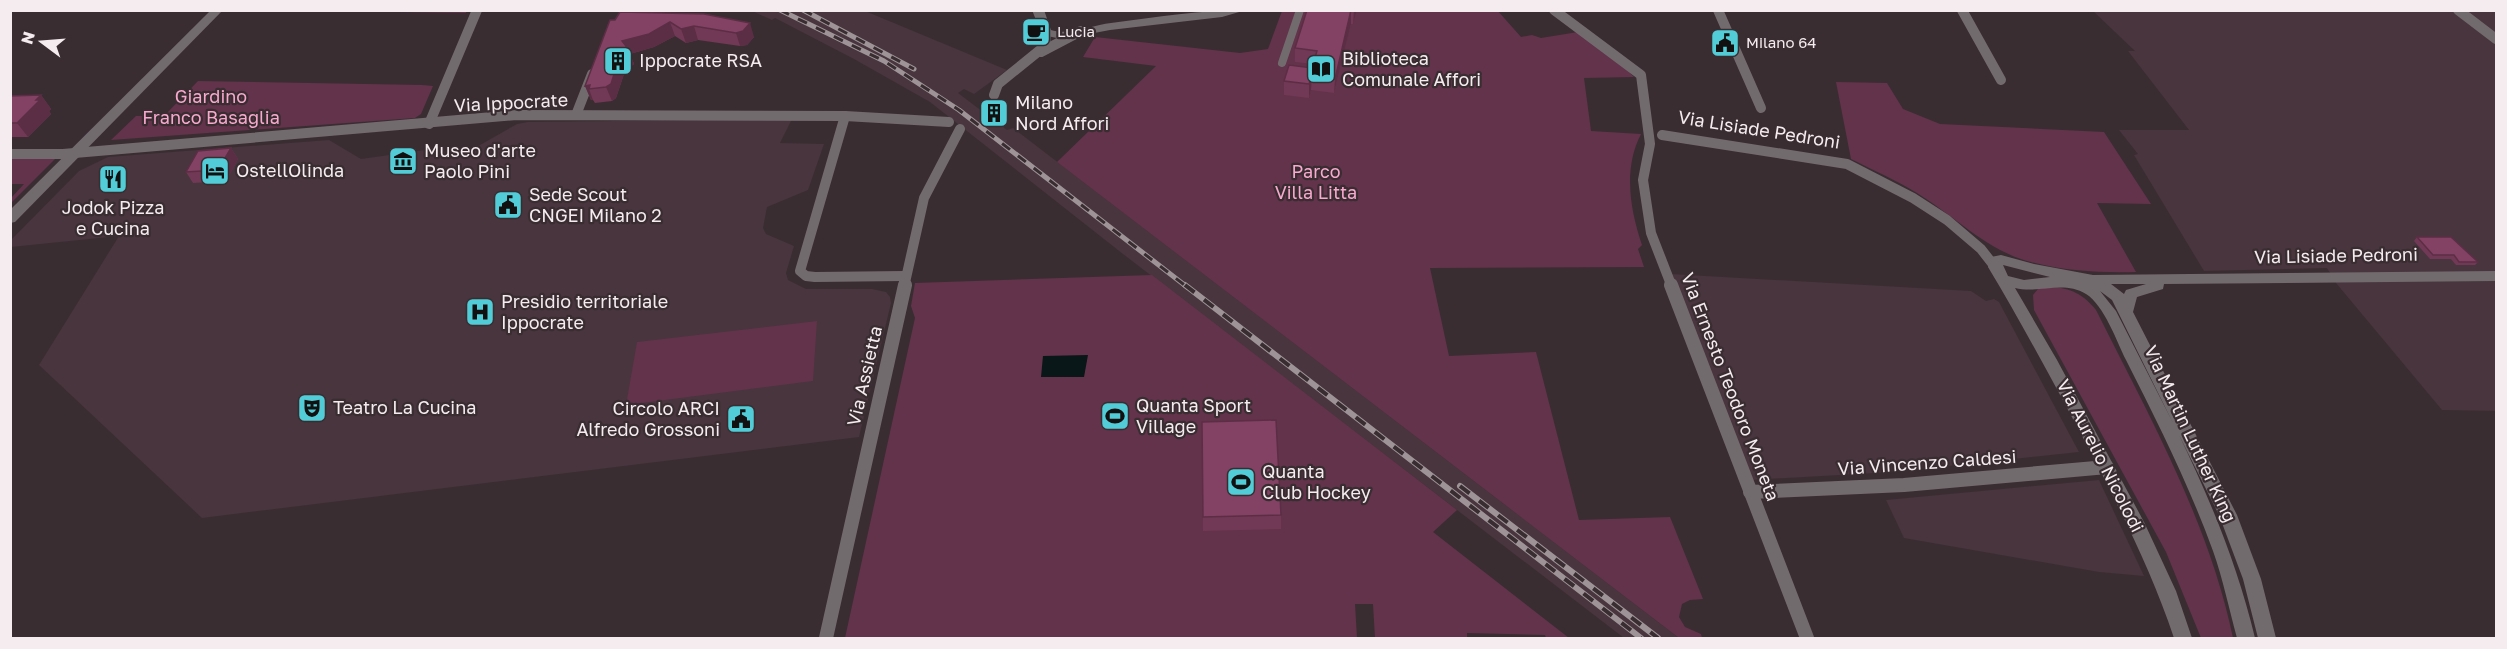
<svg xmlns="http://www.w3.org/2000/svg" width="2507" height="649" font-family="'Golos Text',sans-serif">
<rect width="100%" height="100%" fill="#392d32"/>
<g fill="#48353d">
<path d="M 752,11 L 865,11 L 1007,70 L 974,94 L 964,89 L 958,93 L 1007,130 L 1013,128 L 1679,638 L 1624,638 L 1123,254 L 930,102 L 854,59 L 775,18 L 772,20 Z"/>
<path d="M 2093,11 L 2496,11 L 2496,411 L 2442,410 L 2336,283 L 2327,268 L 2204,271 L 2134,155 L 2138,154 L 2119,130 L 2189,130 L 2128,51 L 2135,51 Z"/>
<path d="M 792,119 L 780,143 L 824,144 L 808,190 L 767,207 L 763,228 L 766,234 L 794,246 L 786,273 L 788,280 L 806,289 L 872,289 L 886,292 L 890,297 L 891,303 L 859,437 L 202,518 L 39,365 L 119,236 L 11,247 L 11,240 L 79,171 L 108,157 L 329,140 L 361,159 L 432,149 L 431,152 L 473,149 L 517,124 L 528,122 Z"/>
<path d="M 1670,274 L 1971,291 L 1986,301 L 1994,299 L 1999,302 L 2079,452 L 1892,472 L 1751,480 Z"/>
<path d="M 2099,480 L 2144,576 L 2099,572 L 1904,538 L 1886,500 Z"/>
</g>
<g fill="#62334a">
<path d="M 264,10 L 467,10 L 467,11 L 466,13 Z"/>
<path d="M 1372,10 L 1497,10 L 1521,37 L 1532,35 L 1541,38 L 1578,32 L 1623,66 L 1634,77 L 1584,78 L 1591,131 L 1641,134 C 1623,169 1630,209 1642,245 L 1638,249 L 1644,267 L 1430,268 L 1449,356 L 1536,352 L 1579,520 L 1670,517 L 1703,599 L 1690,600 L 1682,604 L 1679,617 L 1685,627 L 1701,634 L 1702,638 L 1679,638 L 1057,162 L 1156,66 L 1083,57 L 1095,37 L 1240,53 L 1268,49 L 1282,11 Z"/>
<path d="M 198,81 L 422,85 L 433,86 L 421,114 L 415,118 L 111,140 L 136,116 L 164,116 Z"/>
<path d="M 1836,82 L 1887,83 L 1903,109 L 1940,124 L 2104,132 L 2151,204 L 2097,203 L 2136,272 C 2102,273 2064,271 2031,262 C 1989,252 1953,215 1917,193 C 1896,180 1873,170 1851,159 Z"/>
<path d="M 11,159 L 55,159 L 11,203 L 11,198 L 24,184 L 11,184 Z"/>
<path d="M 1152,275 L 1457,510 L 1433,532 L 1569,638 L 1546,638 L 1545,635 L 1467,633 L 1467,638 L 1375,638 L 1373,604 L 1355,604 L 1357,638 L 845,638 L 915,318 L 911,306 L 915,283 Z"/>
<path d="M 2050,287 C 2071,288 2083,294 2096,310 C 2149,416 2209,522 2233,638 L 2201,638 L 2166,552 L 2034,310 L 2033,295 L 2038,289 Z"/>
<path d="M 817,321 L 813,381 L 626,405 L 637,342 Z"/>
</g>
<path fill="#091718" d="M 1088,355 L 1084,377 L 1041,377 L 1043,356 Z"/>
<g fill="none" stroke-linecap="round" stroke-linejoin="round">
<path stroke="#726b6e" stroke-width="8" d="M 1282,63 L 1300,10"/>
<g stroke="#726b6e" stroke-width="10">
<path d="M 1554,10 L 1641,75 L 1650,144 L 1643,180 L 1651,233 L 1672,287"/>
<path d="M 1718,10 L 1761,108"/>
<path d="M 1962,10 L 2001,80"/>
<path d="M 2458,10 L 2496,39"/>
<path d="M 1041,52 L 1081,31"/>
<path d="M 994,95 L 998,84 L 1045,46 L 1046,32"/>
<path d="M 576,115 L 592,74"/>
<path d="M 845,116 L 800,271 L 806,276 L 815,277 L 905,276"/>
<path d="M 429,124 L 477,10"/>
<path d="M 1662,135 L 1847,164 L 1913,198 L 1947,220 L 1981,249 L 1995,267"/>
<path d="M 10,154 L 63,154 L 517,115 L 845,116 L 949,122"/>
<path d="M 904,287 L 924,198 L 960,129"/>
</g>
<g stroke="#726b6e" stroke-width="14">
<path d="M 1671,285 L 1807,638"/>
<path d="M 1750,492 L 1904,485 L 2107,467"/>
<path d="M 826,638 L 905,285"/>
</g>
<g fill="#726b6e" fill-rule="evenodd">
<path d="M 211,10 L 223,10 L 15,222 L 10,223 L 10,210 Z"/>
<path d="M 1032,10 L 1044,10 L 1051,30 C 1068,36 1093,25 1111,23 C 1156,17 1202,10 1246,10 L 1222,17 L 1110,30 L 1062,39 L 1042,35 Z"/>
<path d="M 2001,255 L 2034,264 L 2093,275 L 2496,271 L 2496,281 L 2164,284 L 2163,289 L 2137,297 L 2133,312 L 2237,515 L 2261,579 L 2276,638 L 2258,638 L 2243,579 L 2219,515 L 2179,435 C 2211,501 2238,567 2255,638 L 2237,638 C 2229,609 2223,579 2213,551 C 2189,485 2158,423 2126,360 C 2117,342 2104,305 2086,294 C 2063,280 2039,294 2015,288 L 2057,360 L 2144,522 L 2176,591 L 2192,638 L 2174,638 C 2152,572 2122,513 2090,451 C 2057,389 2024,327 1988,267 L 1991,257 ZM 2003,265 L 2050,277 L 2024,280 L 2008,276 ZM 2111,284 L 2146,284 L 2126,290 L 2124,294 ZM 2100,291 L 2112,300 L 2173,423 L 2116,311 Z"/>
</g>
<g stroke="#9e9498" stroke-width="5">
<g id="rail-far1">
<path d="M 780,10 L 884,61 L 959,110 L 1187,287"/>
<path d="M 803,10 L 914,69"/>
</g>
</g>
<g stroke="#9e9498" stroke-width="6">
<g id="rail">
<path d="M 1185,285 L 1641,638"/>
<path d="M 1460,486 L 1658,638"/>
</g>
</g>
<use href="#rail-far1" stroke="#392d32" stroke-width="3" stroke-dasharray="10" stroke-linecap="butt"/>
<use href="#rail" stroke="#392d32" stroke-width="4" stroke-dasharray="12" stroke-linecap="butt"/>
</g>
<g fill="#713955">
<path d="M 1307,10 L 1357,10 L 1353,24 L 1351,24 L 1334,93 L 1311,90 L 1309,98 L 1284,95 L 1284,81 L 1312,68 L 1313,64 L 1295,62 L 1295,48 Z"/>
<path d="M 704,14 L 754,37 L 747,45 L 740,46 L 698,40 L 686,43 L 675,36 L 654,47 L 630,54 L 634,64 L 625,71 L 616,98 L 612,101 L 595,103 L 593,100 L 591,100 L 585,86 L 610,20 Z"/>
<path d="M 41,95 L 51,109 L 49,111 L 51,114 L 28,137 L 10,137 L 10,96 Z"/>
<path d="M 231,148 L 238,159 L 226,181 L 193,183 L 186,172 Z"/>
<path d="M 2417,237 L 2478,262 L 2475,265 L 2456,265 L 2451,259 L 2430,259 L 2414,241 Z"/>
<path d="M 1281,515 L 1281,529 L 1203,531 L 1203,517 Z"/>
</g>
<g fill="#5c2e45">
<path d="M 1351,10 L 1351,24 L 1334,93 L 1335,79 Z"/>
<path d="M 1354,10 L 1357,10 L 1353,24 Z"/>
<path d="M 670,22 L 675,36 L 654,47 L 630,54 L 634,64 L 625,71 L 616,98 L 612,101 L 606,87 L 622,41 Z"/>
<path d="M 750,23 L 754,37 L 747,45 L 740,46 L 736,33 Z"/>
<path d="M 694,26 L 698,40 L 686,43 L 681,29 Z"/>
<path d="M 1312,76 L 1311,90 L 1309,98 L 1309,84 Z"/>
<path d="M 590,85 L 589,89 L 593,100 L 591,100 L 585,86 Z"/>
<path d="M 41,95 L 51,109 L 49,111 L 51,114 L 28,137 L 17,123 Z"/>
<path d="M 231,148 L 238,159 L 226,181 L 218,170 Z"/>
</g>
<g fill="#834263" stroke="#5c2e45" stroke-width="1.5">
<path d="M 1307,10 L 1351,10 L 1335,79 L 1312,76 L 1309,84 L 1284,81 L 1289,65 L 1312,68 L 1317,51 L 1295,48 Z"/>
<path d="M 620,12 L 704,14 L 750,23 L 743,31 L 736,33 L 694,26 L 681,29 L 670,22 L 649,34 L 622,41 L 629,50 L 619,58 L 611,84 L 606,87 L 589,89 L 590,85 L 585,86 L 610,20 L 615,20 Z"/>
<path d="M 41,95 L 36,100 L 40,100 L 17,123 L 10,123 L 10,96 Z"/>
<path d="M 231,148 L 218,170 L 186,172 L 198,151 Z"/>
<path d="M 2417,237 L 2451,237 L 2478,262 L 2459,262 L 2454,255 L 2433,255 Z"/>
<path d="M 1276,420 L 1281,515 L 1203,517 L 1202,422 Z"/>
</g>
<defs>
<g id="cafe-square" transform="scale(1.5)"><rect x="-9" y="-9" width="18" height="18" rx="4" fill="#52ccd6" stroke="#392d32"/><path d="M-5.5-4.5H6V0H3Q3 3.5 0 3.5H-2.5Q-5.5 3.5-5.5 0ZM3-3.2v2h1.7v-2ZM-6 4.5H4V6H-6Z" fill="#111"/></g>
<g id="civic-square" transform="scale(1.5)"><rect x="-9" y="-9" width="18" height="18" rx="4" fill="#52ccd6" stroke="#392d32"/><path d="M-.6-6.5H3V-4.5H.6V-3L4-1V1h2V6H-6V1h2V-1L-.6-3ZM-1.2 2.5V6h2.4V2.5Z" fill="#111"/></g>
<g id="building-square" transform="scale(1.5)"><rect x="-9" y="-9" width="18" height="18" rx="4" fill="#52ccd6" stroke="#392d32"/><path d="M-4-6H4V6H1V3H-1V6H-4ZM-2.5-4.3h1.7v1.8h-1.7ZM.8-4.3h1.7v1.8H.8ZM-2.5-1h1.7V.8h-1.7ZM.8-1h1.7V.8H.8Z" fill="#111"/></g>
<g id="library-square" transform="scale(1.5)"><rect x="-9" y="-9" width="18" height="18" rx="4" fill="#52ccd6" stroke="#392d32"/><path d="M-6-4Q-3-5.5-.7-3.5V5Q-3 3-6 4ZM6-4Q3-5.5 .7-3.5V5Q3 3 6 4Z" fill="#111"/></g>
<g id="museum-square" transform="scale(1.5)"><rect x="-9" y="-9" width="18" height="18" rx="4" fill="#52ccd6" stroke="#392d32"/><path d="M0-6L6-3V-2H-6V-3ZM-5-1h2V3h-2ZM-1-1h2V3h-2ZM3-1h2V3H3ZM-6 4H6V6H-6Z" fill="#111"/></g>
<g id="hotel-square" transform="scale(1.5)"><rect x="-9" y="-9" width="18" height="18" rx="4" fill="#52ccd6" stroke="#392d32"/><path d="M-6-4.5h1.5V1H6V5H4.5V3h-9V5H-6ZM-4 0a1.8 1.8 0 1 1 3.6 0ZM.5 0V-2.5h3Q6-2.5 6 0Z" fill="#111"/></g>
<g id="restaurant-square" transform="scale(1.5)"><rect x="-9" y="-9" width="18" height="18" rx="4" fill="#52ccd6" stroke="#392d32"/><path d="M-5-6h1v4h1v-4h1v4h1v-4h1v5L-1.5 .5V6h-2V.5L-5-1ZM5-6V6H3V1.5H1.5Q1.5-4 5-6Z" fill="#111"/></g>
<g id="hospital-square" transform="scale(1.5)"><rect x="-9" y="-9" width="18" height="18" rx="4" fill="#52ccd6" stroke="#392d32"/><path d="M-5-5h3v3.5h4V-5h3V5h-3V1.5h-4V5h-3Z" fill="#111"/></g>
<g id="theatre-square" transform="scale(1.5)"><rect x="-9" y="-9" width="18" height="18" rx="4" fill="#52ccd6" stroke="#392d32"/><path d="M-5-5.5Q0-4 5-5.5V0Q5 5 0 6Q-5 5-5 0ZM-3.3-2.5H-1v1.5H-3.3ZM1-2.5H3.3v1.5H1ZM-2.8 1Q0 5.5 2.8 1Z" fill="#111"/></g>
<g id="stadium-square" transform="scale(1.5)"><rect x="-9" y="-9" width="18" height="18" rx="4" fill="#52ccd6" stroke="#392d32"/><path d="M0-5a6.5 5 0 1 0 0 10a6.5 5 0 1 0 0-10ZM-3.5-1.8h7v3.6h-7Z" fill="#111"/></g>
</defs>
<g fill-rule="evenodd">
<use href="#cafe-square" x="1036" y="32"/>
<use href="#civic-square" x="1725" y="43"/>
<use href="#building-square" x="618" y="61"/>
<use href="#library-square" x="1321" y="69"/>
<use href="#building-square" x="994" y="113"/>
<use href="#museum-square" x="403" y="161"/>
<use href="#hotel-square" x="215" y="171"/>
<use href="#restaurant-square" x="113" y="179"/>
<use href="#civic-square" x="508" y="205"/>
<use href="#hospital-square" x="480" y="312"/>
<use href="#theatre-square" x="312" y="408"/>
<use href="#stadium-square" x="1115" y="416"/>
<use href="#civic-square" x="741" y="419"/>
<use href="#stadium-square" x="1241" y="482"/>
</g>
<g text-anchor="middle" stroke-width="4.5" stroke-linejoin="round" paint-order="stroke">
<g font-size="15" fill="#f4ecef" stroke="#392d32" text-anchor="start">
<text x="1057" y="37">Lucia</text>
<text x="1746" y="48">Milano 64</text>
</g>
<g font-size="18" fill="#f4ecef" stroke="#392d32" text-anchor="start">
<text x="1342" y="65">Biblioteca<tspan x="1342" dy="21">Comunale Affori</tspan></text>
<text x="639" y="67">Ippocrate RSA</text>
<text x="1015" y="109">Milano<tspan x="1015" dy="21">Nord Affori</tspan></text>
<text x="424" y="157">Museo d'arte<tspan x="424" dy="21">Paolo Pini</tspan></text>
<text x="236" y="177">OstellOlinda</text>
<text x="529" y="201">Sede Scout<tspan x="529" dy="21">CNGEI Milano 2</tspan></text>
<text x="113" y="214" text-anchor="middle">Jodok Pizza<tspan x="113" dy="21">e Cucina</tspan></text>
<text x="501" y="308">Presidio territoriale<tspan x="501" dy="21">Ippocrate</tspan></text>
<text x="1136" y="412">Quanta Sport<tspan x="1136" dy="21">Village</tspan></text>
<text x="333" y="414">Teatro La Cucina</text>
<text x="720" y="415" text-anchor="end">Circolo ARCI<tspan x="720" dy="21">Alfredo Grossoni</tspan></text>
<text x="1262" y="478">Quanta<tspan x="1262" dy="21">Club Hockey</tspan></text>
</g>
<g font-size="18" fill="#f8a9ce" stroke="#392d32">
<text x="211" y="103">Giardino<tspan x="211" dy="21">Franco Basaglia</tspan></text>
<text x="1316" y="178">Parco<tspan x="1316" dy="21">Villa Litta</tspan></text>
</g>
<g font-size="18" fill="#f4ecef" stroke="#392d32">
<text transform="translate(511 103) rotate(-3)" y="6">Via Ippocrate</text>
<text transform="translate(1759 130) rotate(9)" y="6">Via Lisiade Pedroni</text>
<text transform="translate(2336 256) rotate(-1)" y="6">Via Lisiade Pedroni</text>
<text transform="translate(865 376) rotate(-77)" y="6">Via Assietta</text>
<text transform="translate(1730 387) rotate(69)" y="6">Via Ernesto Teodoro Moneta</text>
<text transform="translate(2190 434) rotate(65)" y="6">Via Martin Luther King</text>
<text transform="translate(2100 456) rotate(63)" y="6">Via Aurelio Nicolodi</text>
<text transform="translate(1927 463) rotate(-4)" y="6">Via Vincenzo Caldesi</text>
</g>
</g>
<rect width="2507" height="649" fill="none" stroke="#f4ecef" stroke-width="24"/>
<g transform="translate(42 42) rotate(286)" stroke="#392d32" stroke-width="4.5" paint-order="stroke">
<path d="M0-4.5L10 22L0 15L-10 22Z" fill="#f4ecef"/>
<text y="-9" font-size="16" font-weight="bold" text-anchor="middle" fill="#f4ecef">N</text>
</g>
</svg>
